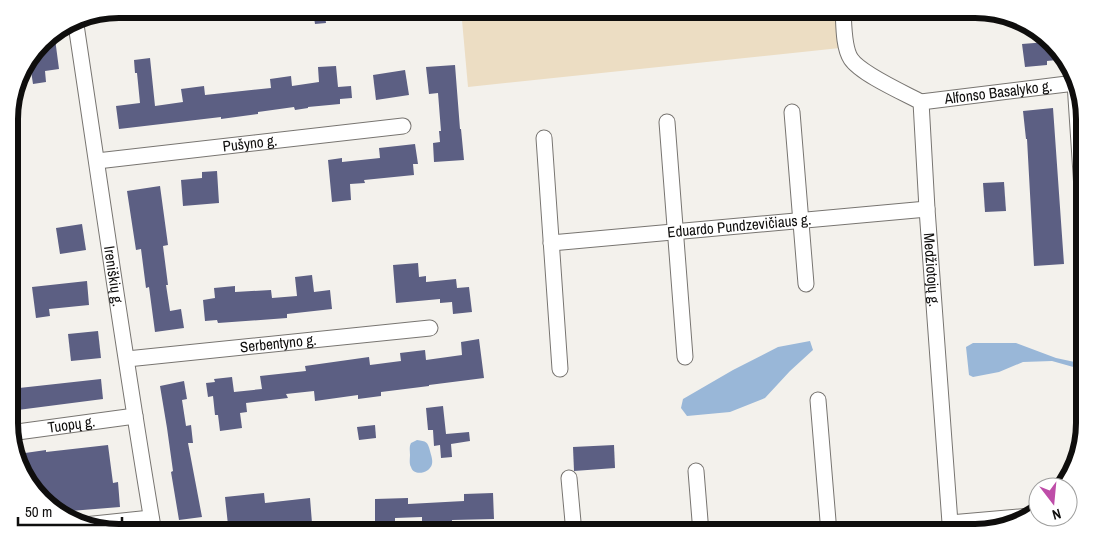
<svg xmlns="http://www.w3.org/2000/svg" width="1093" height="542" font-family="'Archivo Narrow',sans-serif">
<rect width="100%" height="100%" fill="#f3f1ec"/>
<path fill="#ecddc3" d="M 461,9 L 836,9 L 840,48 L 468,87 Z"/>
<g fill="#99b7d8">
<path d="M 810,341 L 813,350 L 790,371 L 765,398 L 730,412 L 687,416 L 681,408 L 683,399 L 733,370 L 778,347 Z"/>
<path d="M 973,343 L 1016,343 L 1056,358 L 1084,364 L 1084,370 L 1052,361 L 1023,362 L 999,372 L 973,377 L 969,375 L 966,347 Z"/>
<path d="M 417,440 C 426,441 428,442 430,451 C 431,455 433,460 432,464 C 430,473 414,477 411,467 C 409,464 410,458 410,455 C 410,450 409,447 411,443 Z"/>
</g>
<g fill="#5c5f83">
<path d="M 324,9 L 326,23 L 315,24 L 313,11 Z"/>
<path d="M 54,31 L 59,69 L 45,71 L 46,82 L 33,84 L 29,58 L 46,36 Z"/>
<path d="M 1047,42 L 1066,59 L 1047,61 L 1047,65 L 1025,67 L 1022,44 Z"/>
<path d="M 150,58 L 155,106 L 183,102 L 181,89 L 204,86 L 205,95 L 271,88 L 270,79 L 291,76 L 292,86 L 319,82 L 318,67 L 336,66 L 338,87 L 351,86 L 352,98 L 340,99 L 340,104 L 308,107 L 308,108 L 295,110 L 294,107 L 258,112 L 258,114 L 221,119 L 221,117 L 119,129 L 116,106 L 140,103 L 137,73 L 135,73 L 134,60 Z"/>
<path d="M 455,65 L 460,129 L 461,129 L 464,160 L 434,162 L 433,143 L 440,142 L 439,131 L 441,131 L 438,93 L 429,94 L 426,67 Z"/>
<path d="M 405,70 L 409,95 L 376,100 L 373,75 Z"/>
<path d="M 1053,108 L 1064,264 L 1034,266 L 1027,139 L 1026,139 L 1023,111 Z"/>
<path d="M 415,144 L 418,164 L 413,164 L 414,175 L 364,180 L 365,183 L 350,184 L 351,200 L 332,202 L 328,160 L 342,158 L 342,162 L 380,158 L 379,148 Z"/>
<path d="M 217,171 L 219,203 L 183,206 L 181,180 L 202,178 L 202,172 Z"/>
<path d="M 1004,182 L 1006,211 L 985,212 L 983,183 Z"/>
<path d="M 160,186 L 168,245 L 163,246 L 168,285 L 166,285 L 170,311 L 181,309 L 184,328 L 155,332 L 149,287 L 146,288 L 141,249 L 136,250 L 127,191 Z"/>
<path d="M 82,224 L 86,250 L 60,254 L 56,228 Z"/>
<path d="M 418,263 L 419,277 L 426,276 L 426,282 L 456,279 L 457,288 L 469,287 L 472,312 L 453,314 L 452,302 L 440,303 L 440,299 L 396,303 L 393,265 Z"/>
<path d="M 312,275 L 314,292 L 330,290 L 332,309 L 287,314 L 287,318 L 218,323 L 217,320 L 205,321 L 203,300 L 215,298 L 214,288 L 235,286 L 235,292 L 271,290 L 272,298 L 297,296 L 295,277 Z"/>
<path d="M 87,281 L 89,305 L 49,309 L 50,316 L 36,318 L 32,287 Z"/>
<path d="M 98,331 L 101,358 L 71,361 L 68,334 Z"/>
<path d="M 479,339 L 484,378 L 429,385 L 429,386 L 381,392 L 381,396 L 358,399 L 358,395 L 315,401 L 314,391 L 286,394 L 288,398 L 246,403 L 247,412 L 240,413 L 242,428 L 220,431 L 218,415 L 215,415 L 213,396 L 208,397 L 206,383 L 215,382 L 214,379 L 232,377 L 234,392 L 262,389 L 260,376 L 306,371 L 305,366 L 369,357 L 370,365 L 401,361 L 400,353 L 425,350 L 426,360 L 462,355 L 461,342 Z"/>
<path d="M 101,379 L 103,399 L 10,411 L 10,389 Z"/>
<path d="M 184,381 L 187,399 L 182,400 L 186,426 L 191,425 L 193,443 L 188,443 L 202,517 L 179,520 L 171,472 L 173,471 L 167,428 L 160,386 Z"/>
<path d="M 443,406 L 446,434 L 469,432 L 470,441 L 451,444 L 452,457 L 441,458 L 440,445 L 434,446 L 433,430 L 428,430 L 426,408 Z"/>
<path d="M 375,425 L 376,438 L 359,440 L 357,427 Z"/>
<path d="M 108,445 L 113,483 L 118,482 L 120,507 L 58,512 L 31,490 L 28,482 L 25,453 L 46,450 L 46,452 Z"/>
<path d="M 614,445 L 615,468 L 574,471 L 573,447 Z"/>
<path d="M 264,493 L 265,503 L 310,498 L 312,523 L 278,526 L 277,521 L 228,525 L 225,497 Z"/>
<path d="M 493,493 L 494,519 L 452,520 L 452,525 L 441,525 L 442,528 L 422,529 L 422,517 L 395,518 L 395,528 L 375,529 L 375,499 L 408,498 L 408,504 L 464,501 L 464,494 Z"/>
</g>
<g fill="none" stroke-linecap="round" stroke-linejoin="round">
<g stroke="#787571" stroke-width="17">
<g id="minor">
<path id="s1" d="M 843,9 C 844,23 843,47 851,59 C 861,74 904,93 921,102 L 927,209 L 950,523 L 950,533"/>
<path id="s2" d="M 75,18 C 101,190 125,362 154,533"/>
<path d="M 1075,83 L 1084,219"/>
<path id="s3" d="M 921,102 L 1075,83"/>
<path d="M 792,112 L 806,284"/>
<path d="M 667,122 L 685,357"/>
<path d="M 544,138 L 560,369"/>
<path id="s4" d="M 97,161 L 403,126"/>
<path id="s5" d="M 551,243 L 927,209"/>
<path id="s6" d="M 127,359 L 430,328"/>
<path d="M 818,400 L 829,533"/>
<path id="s7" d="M 10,433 L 135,416"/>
<path d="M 696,471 L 701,533"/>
<path d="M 569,478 L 574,533"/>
<path d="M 950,523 L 1031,516"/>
<path d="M 84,525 L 151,518"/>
</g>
</g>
<use href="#minor" stroke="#fff" stroke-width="15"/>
</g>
<g text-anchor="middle" stroke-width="4.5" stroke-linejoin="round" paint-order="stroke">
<g font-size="15" fill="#0f0e0d" stroke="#fff">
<text dy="5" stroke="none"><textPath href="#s3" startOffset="78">Alfonso Basalyko g.</textPath></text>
<text dy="5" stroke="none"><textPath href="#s4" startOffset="154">Pušyno g.</textPath></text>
<text dy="5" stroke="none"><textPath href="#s5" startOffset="189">Eduardo Pundzevičiaus g.</textPath></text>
<text dy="5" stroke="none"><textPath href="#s1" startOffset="302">Medžiotojų g.</textPath></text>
<text dy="5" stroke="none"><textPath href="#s2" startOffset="261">Ireniškių g.</textPath></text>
<text dy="5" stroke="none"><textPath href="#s6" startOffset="152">Serbentyno g.</textPath></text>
<text dy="5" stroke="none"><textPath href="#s7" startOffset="62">Tuopų g.</textPath></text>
</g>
</g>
<path d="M0 0H1093V542H0ZM119 18H975A101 101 0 0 1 1076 119V423A101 101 0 0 1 975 524H119A101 101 0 0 1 18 423V119A101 101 0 0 1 119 18Z" fill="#fff" fill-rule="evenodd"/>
<path fill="none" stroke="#0f0e0d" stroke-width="6" d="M119 18H975A101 101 0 0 1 1076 119V423A101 101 0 0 1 975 524H119A101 101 0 0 1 18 423V119A101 101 0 0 1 119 18Z"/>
<g transform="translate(1053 502) rotate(164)"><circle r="24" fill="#ffffff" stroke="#9f9f9e"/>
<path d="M0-4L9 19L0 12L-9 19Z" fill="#be4da8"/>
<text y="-8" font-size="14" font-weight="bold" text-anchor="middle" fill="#0f0e0d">N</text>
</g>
<path d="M18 517v8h104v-8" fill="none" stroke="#0f0e0d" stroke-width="2.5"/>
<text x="25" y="517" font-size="15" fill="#0f0e0d" stroke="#ffffff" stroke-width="4" paint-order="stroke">50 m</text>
</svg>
